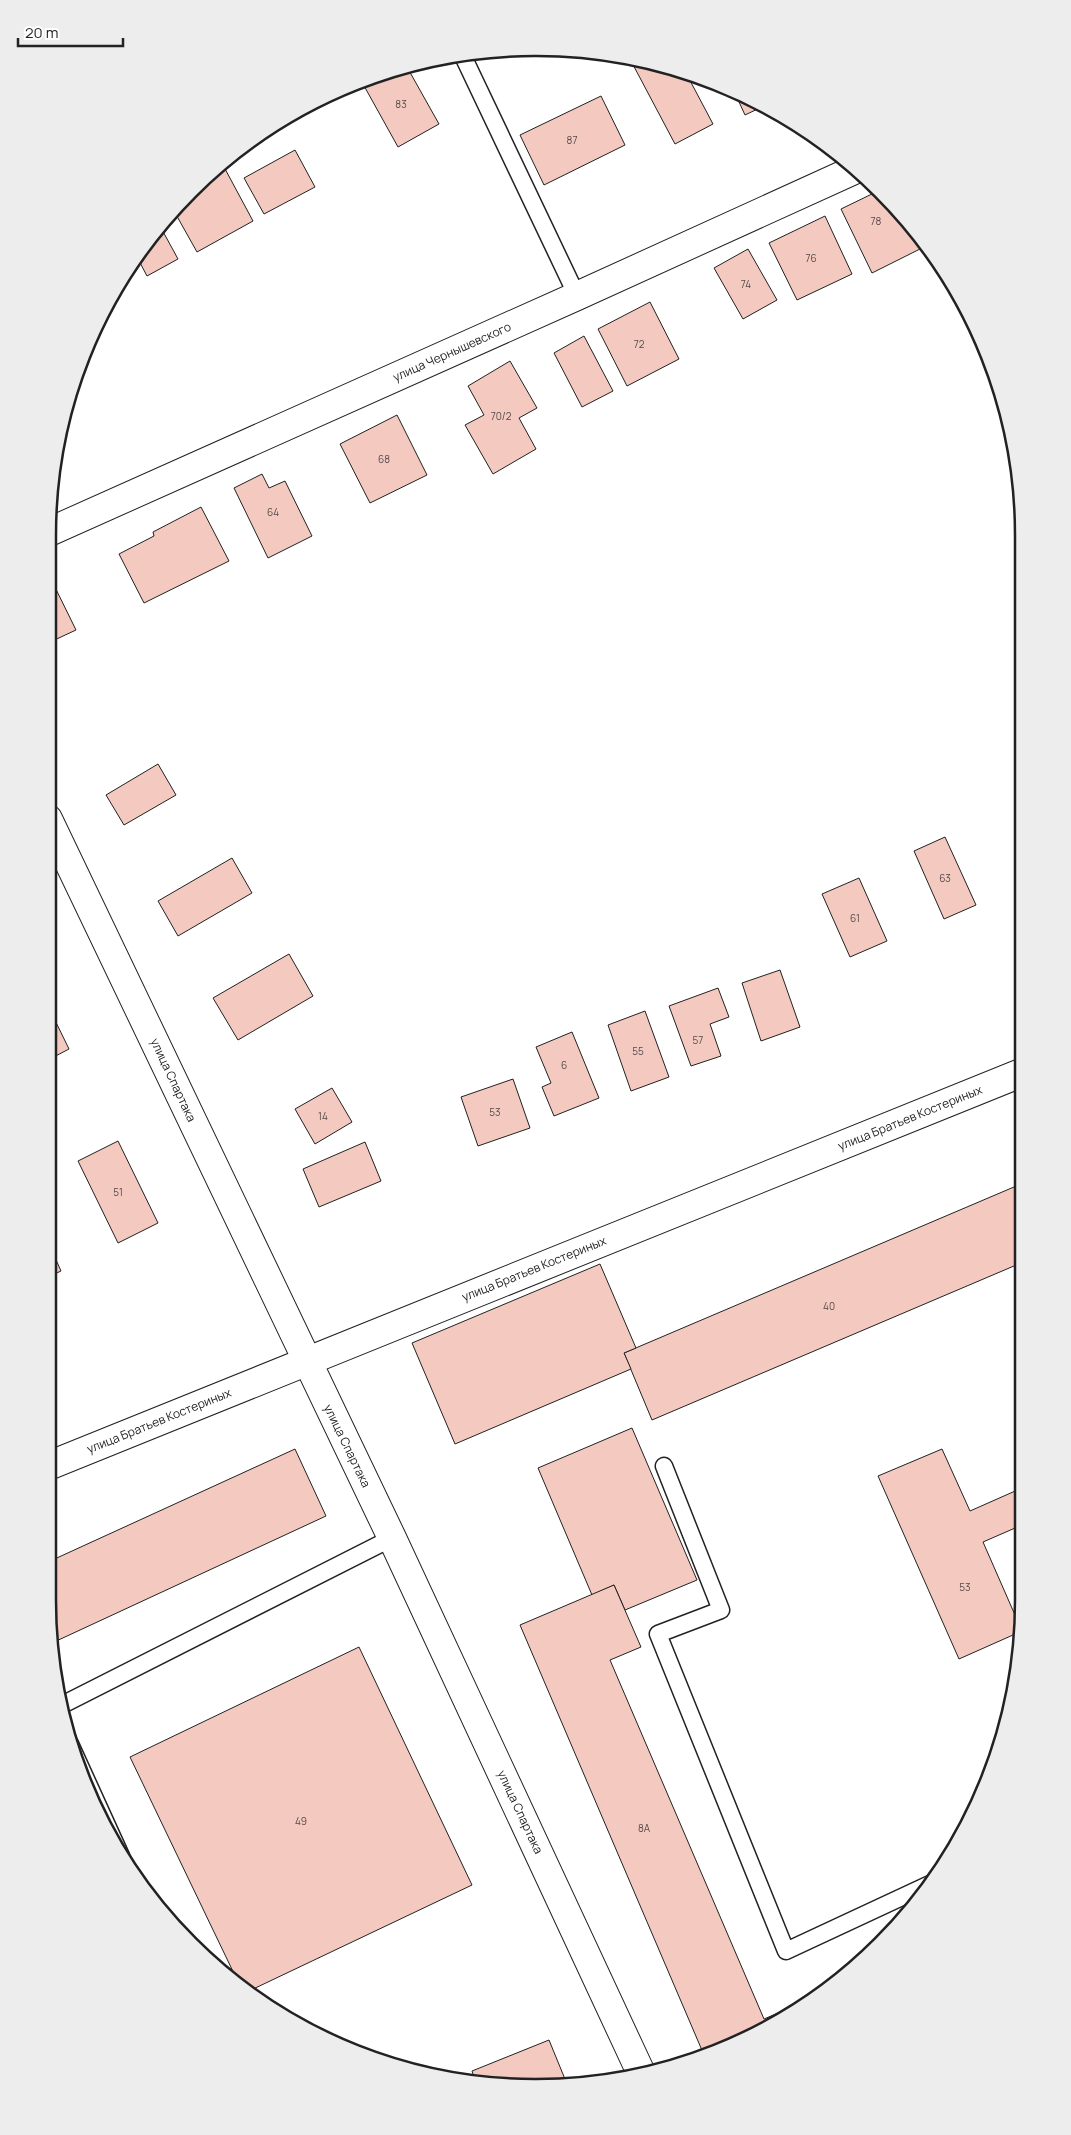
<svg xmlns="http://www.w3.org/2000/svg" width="1071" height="2135" font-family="Manrope,sans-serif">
<rect width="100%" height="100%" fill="#fff"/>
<g fill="#f3c9c0" stroke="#222">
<path d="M 630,59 L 662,64 L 686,73 L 713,124 L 675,144 Z"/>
<path d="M 407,67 L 439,124 L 398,147 L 363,84 L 386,72 Z"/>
<path d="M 734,91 L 751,98 L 764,106 L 745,115 Z"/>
<path d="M 601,96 L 625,145 L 544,185 L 520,135 Z"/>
<path d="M 295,150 L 315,187 L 264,214 L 244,178 Z"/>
<path d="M 224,167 L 253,221 L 197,252 L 174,211 L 207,176 Z"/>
<path d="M 876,192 L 917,232 L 924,247 L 872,273 L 841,209 Z"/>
<path d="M 825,216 L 852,274 L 797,300 L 769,243 Z"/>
<path d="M 160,226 L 178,259 L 147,276 L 137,257 L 148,239 Z"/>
<path d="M 748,249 L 777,300 L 743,319 L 714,268 Z"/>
<path d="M 650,302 L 679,359 L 627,386 L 598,329 Z"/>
<path d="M 584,336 L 613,391 L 582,407 L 554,353 Z"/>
<path d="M 510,361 L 537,408 L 519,418 L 536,449 L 493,474 L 465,425 L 484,415 L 468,386 Z"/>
<path d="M 397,415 L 427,475 L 370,503 L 340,444 Z"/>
<path d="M 262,474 L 269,488 L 285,481 L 312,536 L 268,558 L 234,488 Z"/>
<path d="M 201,507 L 229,561 L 144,603 L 119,554 L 154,536 L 153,532 Z"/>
<path d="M 49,575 L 76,630 L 48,643 L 48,575 Z"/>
<path d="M 158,764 L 176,795 L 124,825 L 106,795 Z"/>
<path d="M 945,837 L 976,905 L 944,919 L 914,851 Z"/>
<path d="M 232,858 L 252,893 L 178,936 L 158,901 Z"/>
<path d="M 859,878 L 887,941 L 850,957 L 822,894 Z"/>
<path d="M 289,954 L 313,996 L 238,1040 L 213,998 Z"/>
<path d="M 780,970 L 800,1027 L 761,1041 L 742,983 Z"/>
<path d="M 718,988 L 729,1017 L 710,1024 L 721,1056 L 691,1066 L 669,1006 Z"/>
<path d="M 50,1010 L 69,1049 L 48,1060 L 48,1011 Z"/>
<path d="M 645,1011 L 669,1077 L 631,1091 L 608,1025 Z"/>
<path d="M 572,1032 L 599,1098 L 554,1116 L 542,1087 L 551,1083 L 536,1047 Z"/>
<path d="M 513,1079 L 530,1128 L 478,1146 L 461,1097 Z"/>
<path d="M 332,1088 L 352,1122 L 315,1144 L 295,1109 Z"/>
<path d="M 118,1141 L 158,1223 L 118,1243 L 78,1161 Z"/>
<path d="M 365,1142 L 381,1181 L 319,1207 L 303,1169 Z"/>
<path d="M 1021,1184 L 1021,1263 L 652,1420 L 624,1353 Z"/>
<path d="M 48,1242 L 61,1271 L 48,1277 Z"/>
<path d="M 600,1264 L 636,1348 L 624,1353 L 631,1369 L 455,1444 L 412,1343 Z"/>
<path d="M 632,1428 L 697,1580 L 625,1610 L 614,1585 L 592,1595 L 538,1468 Z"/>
<path d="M 295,1449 L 326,1516 L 52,1643 L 48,1600 L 48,1562 Z"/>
<path d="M 942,1449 L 970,1511 L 1022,1488 L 1022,1525 L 983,1542 L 1022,1631 L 959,1659 L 878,1476 Z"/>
<path d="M 614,1585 L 641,1647 L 610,1660 L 764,2019 L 818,1996 L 807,2005 L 751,2037 L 704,2055 L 520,1625 Z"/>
<path d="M 359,1647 L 472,1885 L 249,1991 L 239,1984 L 130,1757 Z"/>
<path d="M 549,2040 L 567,2084 L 504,2086 L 476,2083 L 472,2071 Z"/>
</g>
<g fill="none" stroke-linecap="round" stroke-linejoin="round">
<g stroke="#222" stroke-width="19">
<g id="service">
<path d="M 462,54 L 577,296"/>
<path d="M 664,1466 L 721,1610 L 658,1634 L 786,1951 L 932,1883"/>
<path d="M 60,1706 L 392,1538"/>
<path d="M 70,1744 L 121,1856"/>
</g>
</g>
<g stroke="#222" stroke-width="30">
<g id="minor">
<path d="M 49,532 L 577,296 L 854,170"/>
<path d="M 48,819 L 392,1538 L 642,2075"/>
<path d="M 48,1466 L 1021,1073"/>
</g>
</g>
<use href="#service" stroke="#fff" stroke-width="16"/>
<use href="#minor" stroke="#fff" stroke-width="28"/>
</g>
<g text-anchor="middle" stroke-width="4" stroke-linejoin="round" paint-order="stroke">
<g font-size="10" fill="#564c4a">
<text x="401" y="108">83</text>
<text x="572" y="144">87</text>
<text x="876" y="225">78</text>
<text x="811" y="262">76</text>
<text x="746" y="288">74</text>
<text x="639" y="348">72</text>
<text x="501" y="420">70/2</text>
<text x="384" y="463">68</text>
<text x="273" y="516">64</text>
<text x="945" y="882">63</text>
<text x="855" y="922">61</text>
<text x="698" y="1044">57</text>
<text x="638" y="1055">55</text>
<text x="564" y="1069">6</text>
<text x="495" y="1116">53</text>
<text x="323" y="1120">14</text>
<text x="118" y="1196">51</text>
<text x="829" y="1310">40</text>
<text x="965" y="1591">53</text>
<text x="301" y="1825">49</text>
<text x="644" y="1832">8А</text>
</g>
<g font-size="12" fill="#222" stroke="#fff">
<text transform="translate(452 352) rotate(-24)" y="4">улица Чернышевского</text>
<text transform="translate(173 1080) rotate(65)" y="4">улица Спартака</text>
<text transform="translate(910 1118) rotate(-22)" y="4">улица Братьев Костериных</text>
<text transform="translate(534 1269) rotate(-22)" y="4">улица Братьев Костериных</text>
<text transform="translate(159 1421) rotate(-22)" y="4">улица Братьев Костериных</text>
<text transform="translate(347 1446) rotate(64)" y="4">улица Спартака</text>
<text transform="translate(520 1812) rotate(65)" y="4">улица Спартака</text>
</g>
</g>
<path d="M0 0H1071V2135H0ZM535 56H536A479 479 0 0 1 1015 535V1600A479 479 0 0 1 536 2079H535A479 479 0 0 1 56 1600V535A479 479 0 0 1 535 56Z" fill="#ededed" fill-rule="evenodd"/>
<path fill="none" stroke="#222" stroke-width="2.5" d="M535 56H536A479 479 0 0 1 1015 535V1600A479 479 0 0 1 536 2079H535A479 479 0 0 1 56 1600V535A479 479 0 0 1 535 56Z"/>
<path d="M18 38v8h105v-8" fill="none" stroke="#222222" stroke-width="2.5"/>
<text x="25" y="38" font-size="15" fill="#222222" stroke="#ffffff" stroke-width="4" paint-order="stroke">20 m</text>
</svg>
